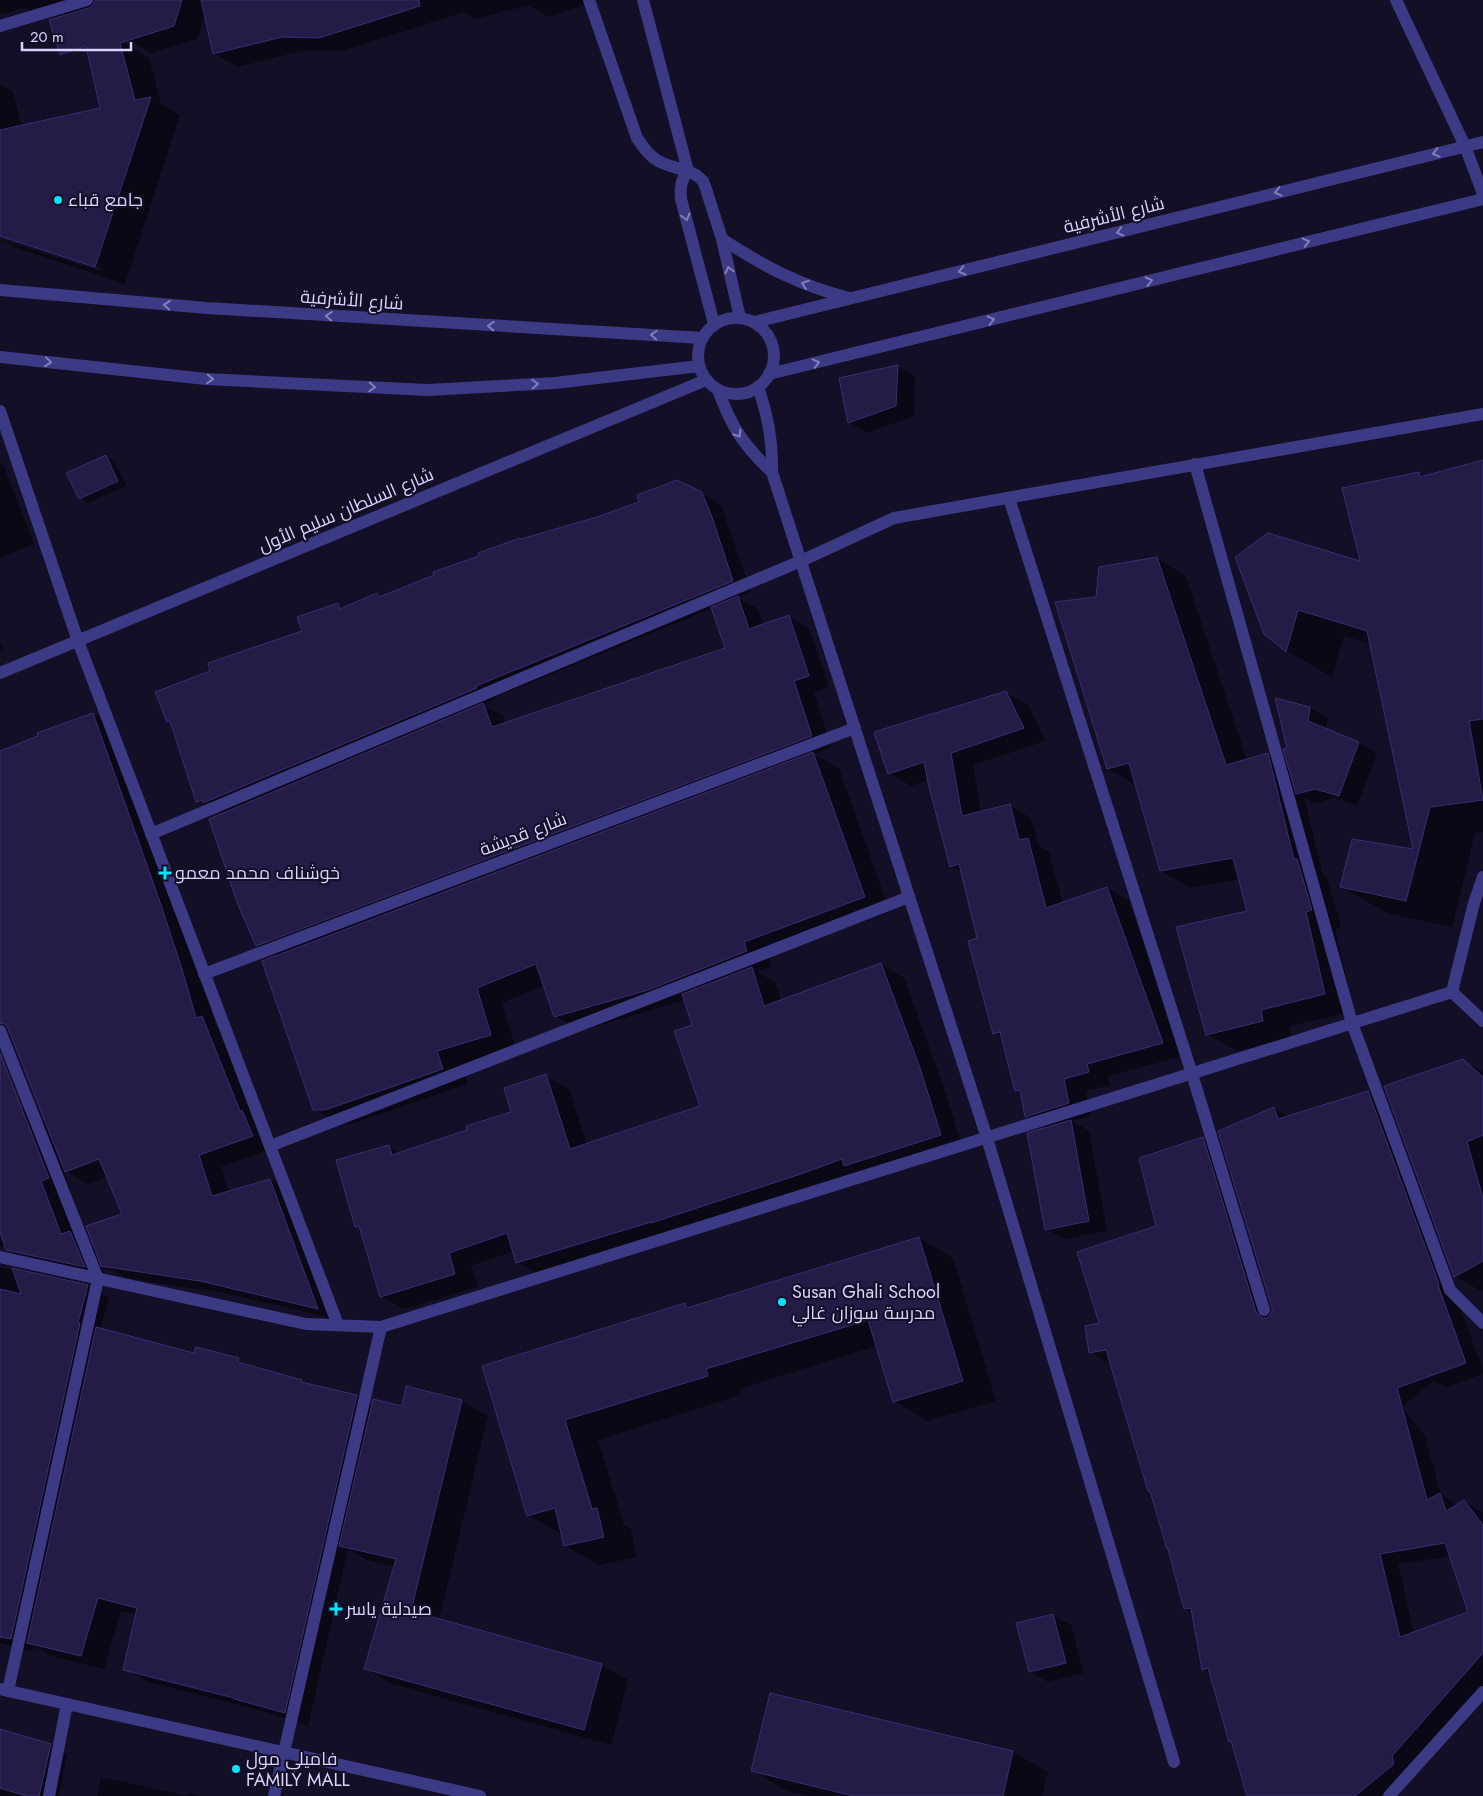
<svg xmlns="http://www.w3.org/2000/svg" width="1483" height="1796" font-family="Jost,Cairo,sans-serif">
<rect width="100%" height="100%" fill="#130f26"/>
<g fill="#0007" fill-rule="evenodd">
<path d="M 0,0 L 599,0 L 549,17 L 528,5 L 476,19 L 464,12 L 343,51 L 305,50 L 237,67 L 214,53 L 205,13 L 197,39 L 151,53 L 128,40 L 68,15 L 59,10 L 39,15 L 26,8 L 0,15 Z"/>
<path d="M 119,40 L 149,58 L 161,104 L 180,115 L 125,284 L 17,248 L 0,239 L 100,271 L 101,268 L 0,235 L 0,84 L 13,92 L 22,126 L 102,109 Z"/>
<path d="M 897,366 L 915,376 L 914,416 L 867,433 L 849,422 Z"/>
<path d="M 106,456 L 115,461 L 126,486 L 88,503 L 79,498 Z"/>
<path d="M 1483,461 L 1483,832 L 1475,833 L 1452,927 L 1387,913 L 1342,887 L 1414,850 L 1371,644 L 1344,636 L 1332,677 L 1287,651 L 1265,633 L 1362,563 L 1419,473 L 1425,477 Z"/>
<path d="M 0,463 L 3,464 L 34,544 L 0,558 Z"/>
<path d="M 702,493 L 721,505 L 751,592 L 737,597 L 758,609 L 763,626 L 789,617 L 809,628 L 829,687 L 814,692 L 831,747 L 813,754 L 839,768 L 890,912 L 769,956 L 772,966 L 757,972 L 775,982 L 781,1001 L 881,964 L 904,978 L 942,1082 L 963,1148 L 540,1275 L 517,1262 L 514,1251 L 471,1266 L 478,1287 L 404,1309 L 381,1296 L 361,1229 L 356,1226 L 389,1147 L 401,1154 L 468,1131 L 513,1113 L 545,1076 L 569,1089 L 587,1145 L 702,1107 L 694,1026 L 685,1000 L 581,1031 L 555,1016 L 545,985 L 502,1003 L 516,1049 L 461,1065 L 468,1084 L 351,1124 L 340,1124 L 314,1109 L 277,956 L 257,945 L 224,814 L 219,811 L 216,812 L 197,801 L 172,724 L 168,721 L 212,671 L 304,632 L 338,604 L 345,609 L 377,595 L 382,598 L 522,540 ZM 713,608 L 726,649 L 506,724 L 503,716 L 483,705 L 496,699 L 495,697 Z"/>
<path d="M 1156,558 L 1186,576 L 1247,760 L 1268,755 L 1290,768 L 1288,749 L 1277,700 L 1310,708 L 1328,718 L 1326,729 L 1359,743 L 1377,753 L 1357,806 L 1334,798 L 1315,804 L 1304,797 L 1323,875 L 1327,877 L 1341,927 L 1335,929 L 1354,1011 L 1290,1026 L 1292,1038 L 1237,1051 L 1207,1034 L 1249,912 L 1240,879 L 1190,888 L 1161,871 L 1136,785 L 1108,769 L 1098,598 Z"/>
<path d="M 0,640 L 4,651 L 0,652 Z"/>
<path d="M 1006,693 L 1028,705 L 1046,741 L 973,765 L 981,813 L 1009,805 L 1031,818 L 1039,846 L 1049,852 L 1063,904 L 1107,888 L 1129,901 L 1184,1056 L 1108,1076 L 1110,1085 L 1086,1091 L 1090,1116 L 1072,1121 L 1089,1131 L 1107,1231 L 1064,1239 L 1046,1229 L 1047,1129 L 1026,1116 L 1022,1094 L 1016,1090 L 1002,1038 L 994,1033 L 978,939 L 962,872 L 951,866 L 929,780 L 911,786 L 889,773 Z"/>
<path d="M 93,714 L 116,728 L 204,983 L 216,1026 L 224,1030 L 275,1148 L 221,1167 L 228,1192 L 270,1180 L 293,1193 L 339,1320 L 224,1293 L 126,1278 L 100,1263 L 106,1279 L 27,1262 L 4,1249 L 5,1245 L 0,1246 L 0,1103 L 22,1109 L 47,1124 L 0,991 L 0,752 ZM 63,1170 L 88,1184 L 108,1177 L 124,1214 L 95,1247 L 79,1237 L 63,1194 L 71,1191 Z"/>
<path d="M 1463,1061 L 1483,1072 L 1483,1290 L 1481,1291 L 1455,1276 Z"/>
<path d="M 1368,1092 L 1387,1103 L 1483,1371 L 1483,1374 L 1446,1387 L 1434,1381 L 1402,1407 L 1425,1436 L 1441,1495 L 1458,1505 L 1464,1501 L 1483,1513 L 1483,1687 L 1387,1796 L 1248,1796 L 1232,1742 L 1230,1741 L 1210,1673 L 1203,1669 L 1193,1613 L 1185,1609 L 1170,1550 L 1111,1363 L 1109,1363 L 1090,1352 L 1101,1324 L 1158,1227 L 1202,1138 L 1221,1149 L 1272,1316 L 1274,1108 L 1289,1117 ZM 1450,1556 L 1469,1613 L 1414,1633 L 1398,1564 Z"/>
<path d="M 919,1238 L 953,1258 L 996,1401 L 928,1421 L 894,1401 L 877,1346 L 739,1389 L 741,1395 L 598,1440 L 624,1525 L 631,1529 L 637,1557 L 599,1565 L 565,1546 L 563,1535 L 528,1515 L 483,1367 L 685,1304 L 691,1308 Z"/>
<path d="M 0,1267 L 88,1286 L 109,1298 L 100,1330 L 195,1355 L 197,1349 L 239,1360 L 254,1368 L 301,1382 L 307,1385 L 357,1396 L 373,1406 L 403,1407 L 461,1401 L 488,1416 L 439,1620 L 602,1665 L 628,1680 L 611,1745 L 392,1684 L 366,1669 L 395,1567 L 367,1560 L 348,1549 L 308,1726 L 255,1709 L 148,1682 L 125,1669 L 137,1615 L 121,1611 L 104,1669 L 52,1656 L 33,1646 L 32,1651 L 0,1643 Z"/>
<path d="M 1053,1615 L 1071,1625 L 1083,1673 L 1048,1682 L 1030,1671 Z"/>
<path d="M 771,1694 L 1013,1752 L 1048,1772 L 1042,1796 L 809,1796 L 787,1791 L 753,1771 Z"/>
<path d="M 0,1730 L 50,1745 L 67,1755 L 59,1796 L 0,1796 Z"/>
<path d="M 101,1777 L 187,1796 L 97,1796 Z"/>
<path d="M 189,1793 L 198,1796 L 188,1796 Z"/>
</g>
<g fill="#241b47" stroke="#3b2d73" fill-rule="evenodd">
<path d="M 95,0 L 182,0 L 174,26 L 120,43 L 135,100 L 151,97 L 95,267 L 0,236 L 0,130 L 100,108 L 86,46 L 60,55 L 49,20 L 89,8 L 93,5 Z"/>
<path d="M 201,0 L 419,0 L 420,6 L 319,38 L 282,37 L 213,54 Z"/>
<path d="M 898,365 L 896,406 L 848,423 L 839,378 Z"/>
<path d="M 106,455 L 118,481 L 79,499 L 66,473 Z"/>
<path d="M 1483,460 L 1483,719 L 1469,721 L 1483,800 L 1430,807 L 1406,901 L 1340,887 L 1352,839 L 1413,849 L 1367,631 L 1298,610 L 1286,652 L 1264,634 L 1235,557 L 1268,533 L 1360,561 L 1342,488 L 1419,472 L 1420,477 Z"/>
<path d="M 677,480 L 702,492 L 712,517 L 733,581 L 476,686 L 477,688 L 203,803 L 202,800 L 196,802 L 170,721 L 167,722 L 155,692 L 210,671 L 208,663 L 302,631 L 297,617 L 338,603 L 340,609 L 377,593 L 379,597 L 434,575 L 433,572 L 479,556 L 478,553 L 520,538 L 521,539 L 597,517 L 639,502 L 637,495 Z"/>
<path d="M 1157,557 L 1226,765 L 1268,753 L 1294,859 L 1297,859 L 1312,910 L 1306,912 L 1325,994 L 1261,1010 L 1263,1021 L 1206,1035 L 1176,927 L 1247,911 L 1233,858 L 1160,871 L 1129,763 L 1107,769 L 1055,602 L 1096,597 L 1099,567 Z"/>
<path d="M 738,596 L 749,629 L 789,615 L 809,676 L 794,681 L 812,736 L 256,946 L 238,905 L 209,819 L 483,703 L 492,727 L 725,648 L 711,607 Z"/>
<path d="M 1006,691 L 1024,728 L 951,753 L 962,816 L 1010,804 L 1019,840 L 1028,838 L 1046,908 L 1107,887 L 1163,1043 L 1087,1064 L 1089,1072 L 1064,1079 L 1069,1103 L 1025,1117 L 1020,1090 L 1015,1091 L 1000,1032 L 993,1034 L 968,941 L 977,938 L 959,864 L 950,867 L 929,787 L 924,762 L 888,774 L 874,732 Z"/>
<path d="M 1275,698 L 1310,707 L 1308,721 L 1359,742 L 1339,796 L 1315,789 L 1296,794 L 1283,749 L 1287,748 Z"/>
<path d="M 93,713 L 160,902 L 182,969 L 196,1018 L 202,1016 L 240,1111 L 242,1110 L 253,1136 L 199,1155 L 212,1196 L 270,1179 L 318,1309 L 200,1281 L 101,1266 L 86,1226 L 122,1214 L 99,1159 L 65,1172 L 8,1028 L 5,1024 L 0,1023 L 0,751 L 38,736 L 37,733 Z"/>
<path d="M 813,752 L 865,897 L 744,942 L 747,951 L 648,990 L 554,1017 L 536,964 L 477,988 L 491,1035 L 437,1051 L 443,1069 L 325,1110 L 313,1110 L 262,961 Z"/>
<path d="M 881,963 L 920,1068 L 941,1135 L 844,1166 L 842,1159 L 795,1176 L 651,1223 L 651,1222 L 516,1263 L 507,1233 L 449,1253 L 455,1274 L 380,1297 L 359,1226 L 355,1227 L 336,1160 L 389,1145 L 392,1155 L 467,1130 L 466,1126 L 511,1112 L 504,1088 L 546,1074 L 570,1149 L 700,1106 L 674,1031 L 692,1025 L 682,994 L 752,967 L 764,1006 Z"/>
<path d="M 0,1053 L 49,1178 L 41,1181 L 61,1234 L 70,1231 L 85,1267 L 6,1250 L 0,1232 Z"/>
<path d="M 1463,1059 L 1483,1077 L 1483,1135 L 1467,1142 L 1483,1198 L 1483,1261 L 1454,1277 L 1384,1086 Z"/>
<path d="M 1368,1091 L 1439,1284 L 1438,1285 L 1466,1363 L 1397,1388 L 1427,1500 L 1440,1493 L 1446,1511 L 1464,1500 L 1483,1525 L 1483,1653 L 1392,1756 L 1394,1764 L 1355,1796 L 1247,1796 L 1231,1741 L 1229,1742 L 1208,1668 L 1202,1670 L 1191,1608 L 1184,1609 L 1168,1549 L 1167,1549 L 1150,1491 L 1148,1491 L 1106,1350 L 1089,1353 L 1085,1326 L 1099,1323 L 1077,1252 L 1156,1226 L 1139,1158 L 1203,1137 L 1256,1312 L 1262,1318 L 1267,1318 L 1272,1312 L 1272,1308 L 1218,1131 L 1274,1107 L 1278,1119 ZM 1445,1543 L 1468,1612 L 1400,1637 L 1380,1554 Z"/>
<path d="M 1071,1120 L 1089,1221 L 1045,1230 L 1027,1133 Z"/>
<path d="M 919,1237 L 963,1381 L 893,1402 L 868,1320 L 706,1369 L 708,1376 L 565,1420 L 592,1509 L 597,1508 L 604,1537 L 564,1546 L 555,1508 L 527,1516 L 482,1366 L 685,1303 L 687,1308 Z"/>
<path d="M 12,1268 L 88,1285 L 78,1323 L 80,1323 L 11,1639 L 0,1637 L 0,1289 L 21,1294 Z"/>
<path d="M 96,1327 L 194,1353 L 196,1347 L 239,1358 L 238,1362 L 302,1380 L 301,1382 L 357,1395 L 285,1713 L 234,1699 L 234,1698 L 123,1670 L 137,1608 L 98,1598 L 81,1656 L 27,1643 Z"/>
<path d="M 406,1386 L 462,1400 L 411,1611 L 602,1664 L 584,1730 L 364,1669 L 396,1559 L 339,1546 L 373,1399 L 402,1406 Z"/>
<path d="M 1053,1614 L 1066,1663 L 1029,1672 L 1016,1623 Z"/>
<path d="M 770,1693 L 1013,1751 L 1003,1796 L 853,1796 L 751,1771 Z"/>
<path d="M 0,1729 L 51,1744 L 39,1796 L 26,1796 L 0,1788 Z"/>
</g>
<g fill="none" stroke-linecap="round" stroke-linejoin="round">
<path stroke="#3d3a85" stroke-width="12" d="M 1396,0 L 1465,146 L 1483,194"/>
<g stroke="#3d3a85" stroke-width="12">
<path d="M 589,0 L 637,138 C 652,162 661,164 688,171"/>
<path d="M 0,26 L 87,0"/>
<path d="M 0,290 L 207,308 L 702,338"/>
<path d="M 0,357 L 206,379 L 427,390 L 555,383 L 699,366"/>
<path d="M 758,387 C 768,415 773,441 772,472 L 987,1138 L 1174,1762"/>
<path d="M 718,390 C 731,426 743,445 772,472"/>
<path d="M 0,411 L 78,641 L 338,1325"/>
<path d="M 1195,464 L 1352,1023 L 1450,1290 L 1483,1323"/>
<path d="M 1009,498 L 1192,1074 L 1264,1310"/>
<path d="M 151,834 L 801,561 L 894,518 L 1483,414"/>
<path d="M 204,974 L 855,728"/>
<path d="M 1452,992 L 1474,903 L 1483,877"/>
<path d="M 0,1031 L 98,1279 L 8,1691"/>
<path d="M 270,1146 L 909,897"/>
<path d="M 0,1257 L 306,1324 L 381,1327 L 1452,992 L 1483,1021"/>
<path d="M 0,1689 L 480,1796"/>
<path d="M 49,1796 L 67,1704"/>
<path d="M 274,1796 L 381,1327"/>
<path d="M 1389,1796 L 1483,1692"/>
</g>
<g stroke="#3d3a85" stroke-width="12">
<path d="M 643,0 L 688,171"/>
<path d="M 688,171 L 696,175 L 703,181 L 706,189 L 722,239 L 740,318"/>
<path d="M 688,171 C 681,180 680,187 681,199 L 714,324"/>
<path d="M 722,239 C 765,267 799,285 849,298"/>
<circle cx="736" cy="356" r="38"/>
<path d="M 755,322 L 1483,142"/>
<path d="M 769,374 L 1483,199"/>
<path d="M 0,673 L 706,380"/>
</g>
</g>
<defs><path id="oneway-chevron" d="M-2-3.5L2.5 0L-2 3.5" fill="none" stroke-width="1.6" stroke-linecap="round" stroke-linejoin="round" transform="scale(1.25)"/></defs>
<g stroke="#837fbc">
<use href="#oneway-chevron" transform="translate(1436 153) rotate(166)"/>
<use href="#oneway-chevron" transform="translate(1278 192) rotate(166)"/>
<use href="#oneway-chevron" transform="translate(686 217) rotate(75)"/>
<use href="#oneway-chevron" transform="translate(1120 232) rotate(166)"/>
<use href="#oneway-chevron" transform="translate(1306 242) rotate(-14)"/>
<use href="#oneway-chevron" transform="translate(729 270) rotate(-103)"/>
<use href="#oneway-chevron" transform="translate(962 271) rotate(166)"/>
<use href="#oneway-chevron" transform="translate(1149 281) rotate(-14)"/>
<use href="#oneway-chevron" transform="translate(805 284) rotate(-160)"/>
<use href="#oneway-chevron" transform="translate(167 305) rotate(-175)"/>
<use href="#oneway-chevron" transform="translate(329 316) rotate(-176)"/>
<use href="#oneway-chevron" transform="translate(991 320) rotate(-14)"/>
<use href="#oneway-chevron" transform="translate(491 326) rotate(-177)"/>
<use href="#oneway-chevron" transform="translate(654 335) rotate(-177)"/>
<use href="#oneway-chevron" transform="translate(48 362) rotate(6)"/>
<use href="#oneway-chevron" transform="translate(816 363) rotate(-14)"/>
<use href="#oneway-chevron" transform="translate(210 379) rotate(4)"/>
<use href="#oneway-chevron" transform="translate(535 384) rotate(-3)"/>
<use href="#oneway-chevron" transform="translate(372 387) rotate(3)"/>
<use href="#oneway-chevron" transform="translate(738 434) rotate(57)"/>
</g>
<g fill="#00e5ff" stroke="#130f26" stroke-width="2">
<circle cx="58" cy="200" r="5"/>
<path d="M162.5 865.5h5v5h5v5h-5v5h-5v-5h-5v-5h5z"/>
<circle cx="782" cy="1302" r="5"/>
<path d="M333.5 1601.5h5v5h5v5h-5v5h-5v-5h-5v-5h5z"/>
<circle cx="236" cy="1769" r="5"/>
</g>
<g text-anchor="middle" stroke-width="4" stroke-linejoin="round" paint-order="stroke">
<g font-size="18" fill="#d9d4ff" stroke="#130f26" text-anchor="start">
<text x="68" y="206">جامع قباء</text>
<text x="175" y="879">خوشناف محمد معمو</text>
<text x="792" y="1298">Susan Ghali School<tspan x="792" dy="21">مدرسة سوزان غالي</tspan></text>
<text x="346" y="1615">صيدلية ياسر</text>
<text x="246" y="1765">فاميلي مول<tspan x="246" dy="21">FAMILY MALL</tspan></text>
</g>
<g font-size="18" fill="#d9d4ff" stroke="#130f26">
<text transform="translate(1114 215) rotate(-14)" y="6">شارع الأشرفية</text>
<text transform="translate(352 300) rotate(4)" y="6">شارع الأشرفية</text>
<text transform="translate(346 510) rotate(-23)" y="6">شارع السلطان سليم الأول</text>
<text transform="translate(523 834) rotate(-21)" y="6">شارع قديشة</text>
</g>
</g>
<path d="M22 42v8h109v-8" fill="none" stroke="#d9d4ff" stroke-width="2.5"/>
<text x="30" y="42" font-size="15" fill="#d9d4ff" stroke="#130f26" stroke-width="4" paint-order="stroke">20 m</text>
</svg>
